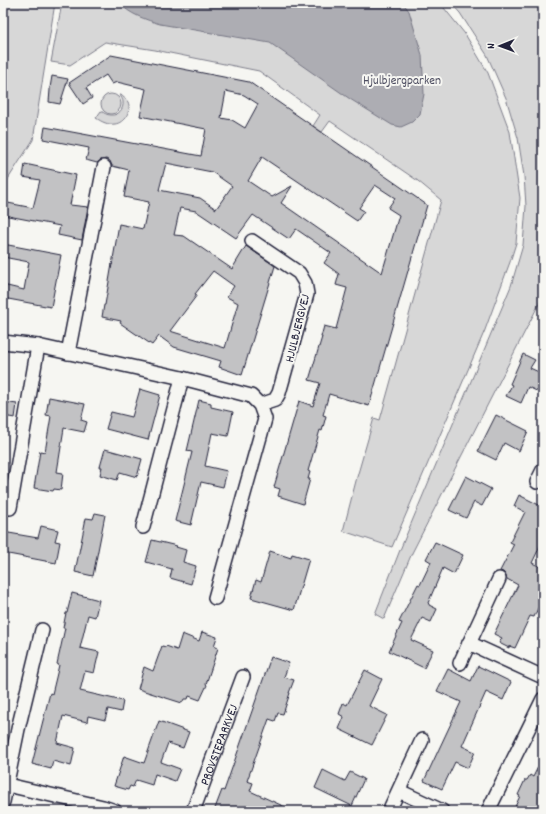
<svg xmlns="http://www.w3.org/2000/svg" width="546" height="814" font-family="Dekko,sans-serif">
<rect width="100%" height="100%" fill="#f6f6f2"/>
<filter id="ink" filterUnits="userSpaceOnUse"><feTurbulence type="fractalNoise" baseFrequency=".025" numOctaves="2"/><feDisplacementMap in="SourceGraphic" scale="8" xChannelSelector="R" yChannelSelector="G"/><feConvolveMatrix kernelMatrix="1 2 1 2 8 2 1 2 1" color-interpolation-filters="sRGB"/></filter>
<g filter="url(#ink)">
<g fill="#d7d7d7" stroke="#7c7c89">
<path d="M 3,3 L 55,3 L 33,140 L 3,187 Z"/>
<path d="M 62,3 L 440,3 L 465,34 L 488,73 L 510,132 L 520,198 L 516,243 L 510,262 L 485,330 L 392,547 L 343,531 L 357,477 L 374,418 L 380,420 L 441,200 L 418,181 L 330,121 L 322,132 L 313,126 L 320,115 L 259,71 L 155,50 L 105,42 L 70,65 L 51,62 Z"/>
<path d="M 451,3 L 543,3 L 543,296 L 412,553 L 384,619 L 375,614 L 400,550 L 511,286 L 523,245 L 526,206 L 524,176 L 518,138 L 506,98 L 487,55 L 460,13 Z"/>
<circle cx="111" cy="104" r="10"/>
<path d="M 120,95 L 121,95 C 123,97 126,99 128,102 C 132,111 124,123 115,124 C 108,125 102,122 96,118 L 101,111 C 104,113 107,115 111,115 C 118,116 124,109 123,102 C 123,100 121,97 120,95 Z"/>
</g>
<path fill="#adadb3" stroke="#757583" d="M 120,3 L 403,3 L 409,11 L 422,55 L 424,94 L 420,114 L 412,122 L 401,127 L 392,125 L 350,99 L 270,43 L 160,24 C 147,20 128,14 120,3 Z"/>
<g fill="#c2c2c4" stroke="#22223b" fill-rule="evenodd">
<path d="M 111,55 L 249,82 L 427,205 L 369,406 L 329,394 L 323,415 L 326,416 L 322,431 L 320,430 L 308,471 L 310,472 L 308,479 L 310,479 L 303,504 L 278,496 L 280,489 L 274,487 L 299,401 L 313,406 L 320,383 L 309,380 L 322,337 L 321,337 L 324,326 L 336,329 L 347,288 L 336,285 L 339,274 L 324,263 L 331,253 L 296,229 L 289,239 L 253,215 L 236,238 L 196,211 L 180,208 L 174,235 L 184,236 L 232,269 L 246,246 L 275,266 L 242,375 L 219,367 L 221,361 L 174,347 L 159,336 L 152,345 L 120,323 L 121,321 L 102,317 L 104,305 L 105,305 L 112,264 L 112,265 L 119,224 L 143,229 L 149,202 L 124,197 L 129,170 L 112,166 L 110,161 L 106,159 L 101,160 L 97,163 L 86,160 L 89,148 L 43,139 L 45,127 L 201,156 L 206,129 L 140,116 L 146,89 L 117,82 L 112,84 L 106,75 L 86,88 L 92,98 L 83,104 L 69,83 ZM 226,91 L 244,95 L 258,104 L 245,128 L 232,120 L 221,118 ZM 262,157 L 357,221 L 364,211 L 359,208 L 375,185 L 395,198 L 388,208 L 399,215 L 382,273 L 281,203 L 292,186 L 272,197 L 248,181 ZM 166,163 L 212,172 L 232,186 L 216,209 L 200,198 L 159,190 ZM 213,271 L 234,286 L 227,297 L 238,303 L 225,348 L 170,331 L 197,295 L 195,294 Z"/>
<path d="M 52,76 L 68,79 L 60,104 L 49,102 L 50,90 L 50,88 Z"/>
<path d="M 25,164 L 76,175 L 70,205 L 88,207 L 82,240 L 58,235 L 60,226 L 3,215 L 3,202 L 33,208 L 40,180 L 23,177 Z"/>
<path d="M 3,244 L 61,255 L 51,307 L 3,298 L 3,285 L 24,290 L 29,262 L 3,257 Z"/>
<path d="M 523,354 L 535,360 L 530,368 L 543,374 L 543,394 L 528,387 L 521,403 L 506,396 L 512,385 L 510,384 Z"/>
<path d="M 140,389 L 160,395 L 148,440 L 106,429 L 111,412 L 132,417 Z"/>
<path d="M 49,397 L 85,404 L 81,420 L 87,422 L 84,432 L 64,428 L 57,472 L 63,473 L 61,490 L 54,489 L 53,491 L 34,488 L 40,451 L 45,452 L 51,416 L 46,415 Z"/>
<path d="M 199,400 L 211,403 L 211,407 L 233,412 L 228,436 L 212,433 L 205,466 L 227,471 L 223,487 L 201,482 L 191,525 L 175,521 L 192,452 L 187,451 Z"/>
<path d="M 3,402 L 17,404 L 15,418 L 3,416 Z"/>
<path d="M 496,415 L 528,431 L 519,451 L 504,443 L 496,460 L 478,451 Z"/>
<path d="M 105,449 L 142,459 L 137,477 L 120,472 L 117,480 L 100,475 L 102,467 L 100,467 Z"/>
<path d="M 466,476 L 491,489 L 482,506 L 474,502 L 466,518 L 449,510 Z"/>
<path d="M 519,495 L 543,507 L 543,540 L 532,563 L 543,568 L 543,608 L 539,606 L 534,617 L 530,616 L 515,648 L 509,646 L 509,648 L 499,643 L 502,638 L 494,634 L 518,585 L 507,579 L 505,574 L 503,572 L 500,571 L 514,544 L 510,542 L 525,512 L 514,506 Z"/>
<path d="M 95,513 L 105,515 L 93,576 L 75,572 L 86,518 L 93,519 Z"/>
<path d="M 41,526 L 58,530 L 55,541 L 60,542 L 56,563 L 3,553 L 3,532 L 38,538 Z"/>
<path d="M 152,540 L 177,546 L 176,547 L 186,550 L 183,562 L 196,566 L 191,584 L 170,578 L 172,569 L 146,562 Z"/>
<path d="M 435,542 L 463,555 L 454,574 L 443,568 L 428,603 L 429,604 L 429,605 L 437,609 L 431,622 L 422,618 L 411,640 L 433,650 L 424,668 L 389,651 L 402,623 L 399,622 L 418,584 L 420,585 L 431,562 L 426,559 Z"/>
<path d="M 270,551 L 291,558 L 292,554 L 309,559 L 294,610 L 251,598 L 256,580 L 261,582 Z"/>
<path d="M 72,593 L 99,600 L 95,617 L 88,615 L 80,648 L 99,652 L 94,673 L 85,671 L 80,691 L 123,701 L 121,712 L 108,709 L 105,720 L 88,716 L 87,722 L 63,716 L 57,743 L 75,748 L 71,766 L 53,761 L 51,769 L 32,764 L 50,693 L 52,694 L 59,665 L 57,664 L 65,628 L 63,628 L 66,613 L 67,613 Z"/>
<path d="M 202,632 L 217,637 L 214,646 L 218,648 L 206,684 L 207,685 L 200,700 L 189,696 L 188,699 L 184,699 L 182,703 L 138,689 L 144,667 L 153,671 L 162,646 L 166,647 L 166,646 L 177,650 L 182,634 L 199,641 Z"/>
<path d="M 271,657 L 289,663 L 284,677 L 294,680 L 289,693 L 290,693 L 283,714 L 278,713 L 275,721 L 269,719 L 247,781 L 253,783 L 250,791 L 294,811 L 214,811 L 222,790 L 224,791 Z"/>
<path d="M 478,666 L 511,682 L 503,700 L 486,692 L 462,746 L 475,752 L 468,768 L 455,762 L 442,789 L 424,781 L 461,702 L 437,691 L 448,669 L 471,681 Z"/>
<path d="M 365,670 L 382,679 L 369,706 L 387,715 L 372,745 L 339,729 L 344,717 L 339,714 L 343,703 L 347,705 Z"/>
<path d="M 159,721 L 189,732 L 183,748 L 168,743 L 161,762 L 180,769 L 175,781 L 155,774 L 152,785 L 136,780 L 133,787 L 130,786 L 128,790 L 114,786 L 124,756 L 144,763 Z"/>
<path d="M 543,757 L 543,801 L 538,811 L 513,811 L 520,796 L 518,795 L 525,780 L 527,780 L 530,775 L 533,777 Z"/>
<path d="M 323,770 L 345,781 L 350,772 L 364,779 L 352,806 L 315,788 Z"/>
</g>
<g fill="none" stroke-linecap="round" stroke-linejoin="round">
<g stroke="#22223b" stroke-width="16">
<g id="minor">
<path d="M 252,241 L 299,273 L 305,283 L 307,294 L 279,393 L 275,400 L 260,405"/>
<path d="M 3,342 L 38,346 L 182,378 L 251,396 L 260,405 L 265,419 L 215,598"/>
<path d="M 68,353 L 104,167"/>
<path d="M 537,482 L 543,470"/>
<path d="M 10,508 L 38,346"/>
<path d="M 143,527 L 182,378"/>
<path d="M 469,643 L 543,677"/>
<path d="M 460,663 L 499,579"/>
<path d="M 3,784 L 103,807 L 115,811"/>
<path d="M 399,791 L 442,811"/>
<path d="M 3,802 L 18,729 L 42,630"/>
<path id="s1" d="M 193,811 L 243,677"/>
<path d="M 389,811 L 422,740"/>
<path d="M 488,811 L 543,699"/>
</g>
</g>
<use href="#minor" stroke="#f6f6f2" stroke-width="13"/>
</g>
</g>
<g text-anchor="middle" stroke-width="4" stroke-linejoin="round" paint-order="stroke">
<g font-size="13" fill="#4f4f62" stroke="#f6f6f2">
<text x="402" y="84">Hjulbjergparken</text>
</g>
<g font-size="13" fill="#22223b" stroke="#f6f6f2">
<text transform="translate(296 328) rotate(-76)" y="5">HJULBJERGVEJ</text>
<text dy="5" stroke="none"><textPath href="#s1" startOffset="71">PROVSTEPARKVEJ</textPath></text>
</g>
</g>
<rect width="546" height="814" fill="none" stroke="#f6f6f2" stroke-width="16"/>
<rect x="8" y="8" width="530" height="798" fill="none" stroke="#22223b" stroke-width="1.5" filter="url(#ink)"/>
<g transform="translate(500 46) rotate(269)" stroke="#f6f6f2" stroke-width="3" paint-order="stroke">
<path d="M0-3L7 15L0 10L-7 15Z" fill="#22223b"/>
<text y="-6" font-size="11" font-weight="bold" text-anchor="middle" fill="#22223b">N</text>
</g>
</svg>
